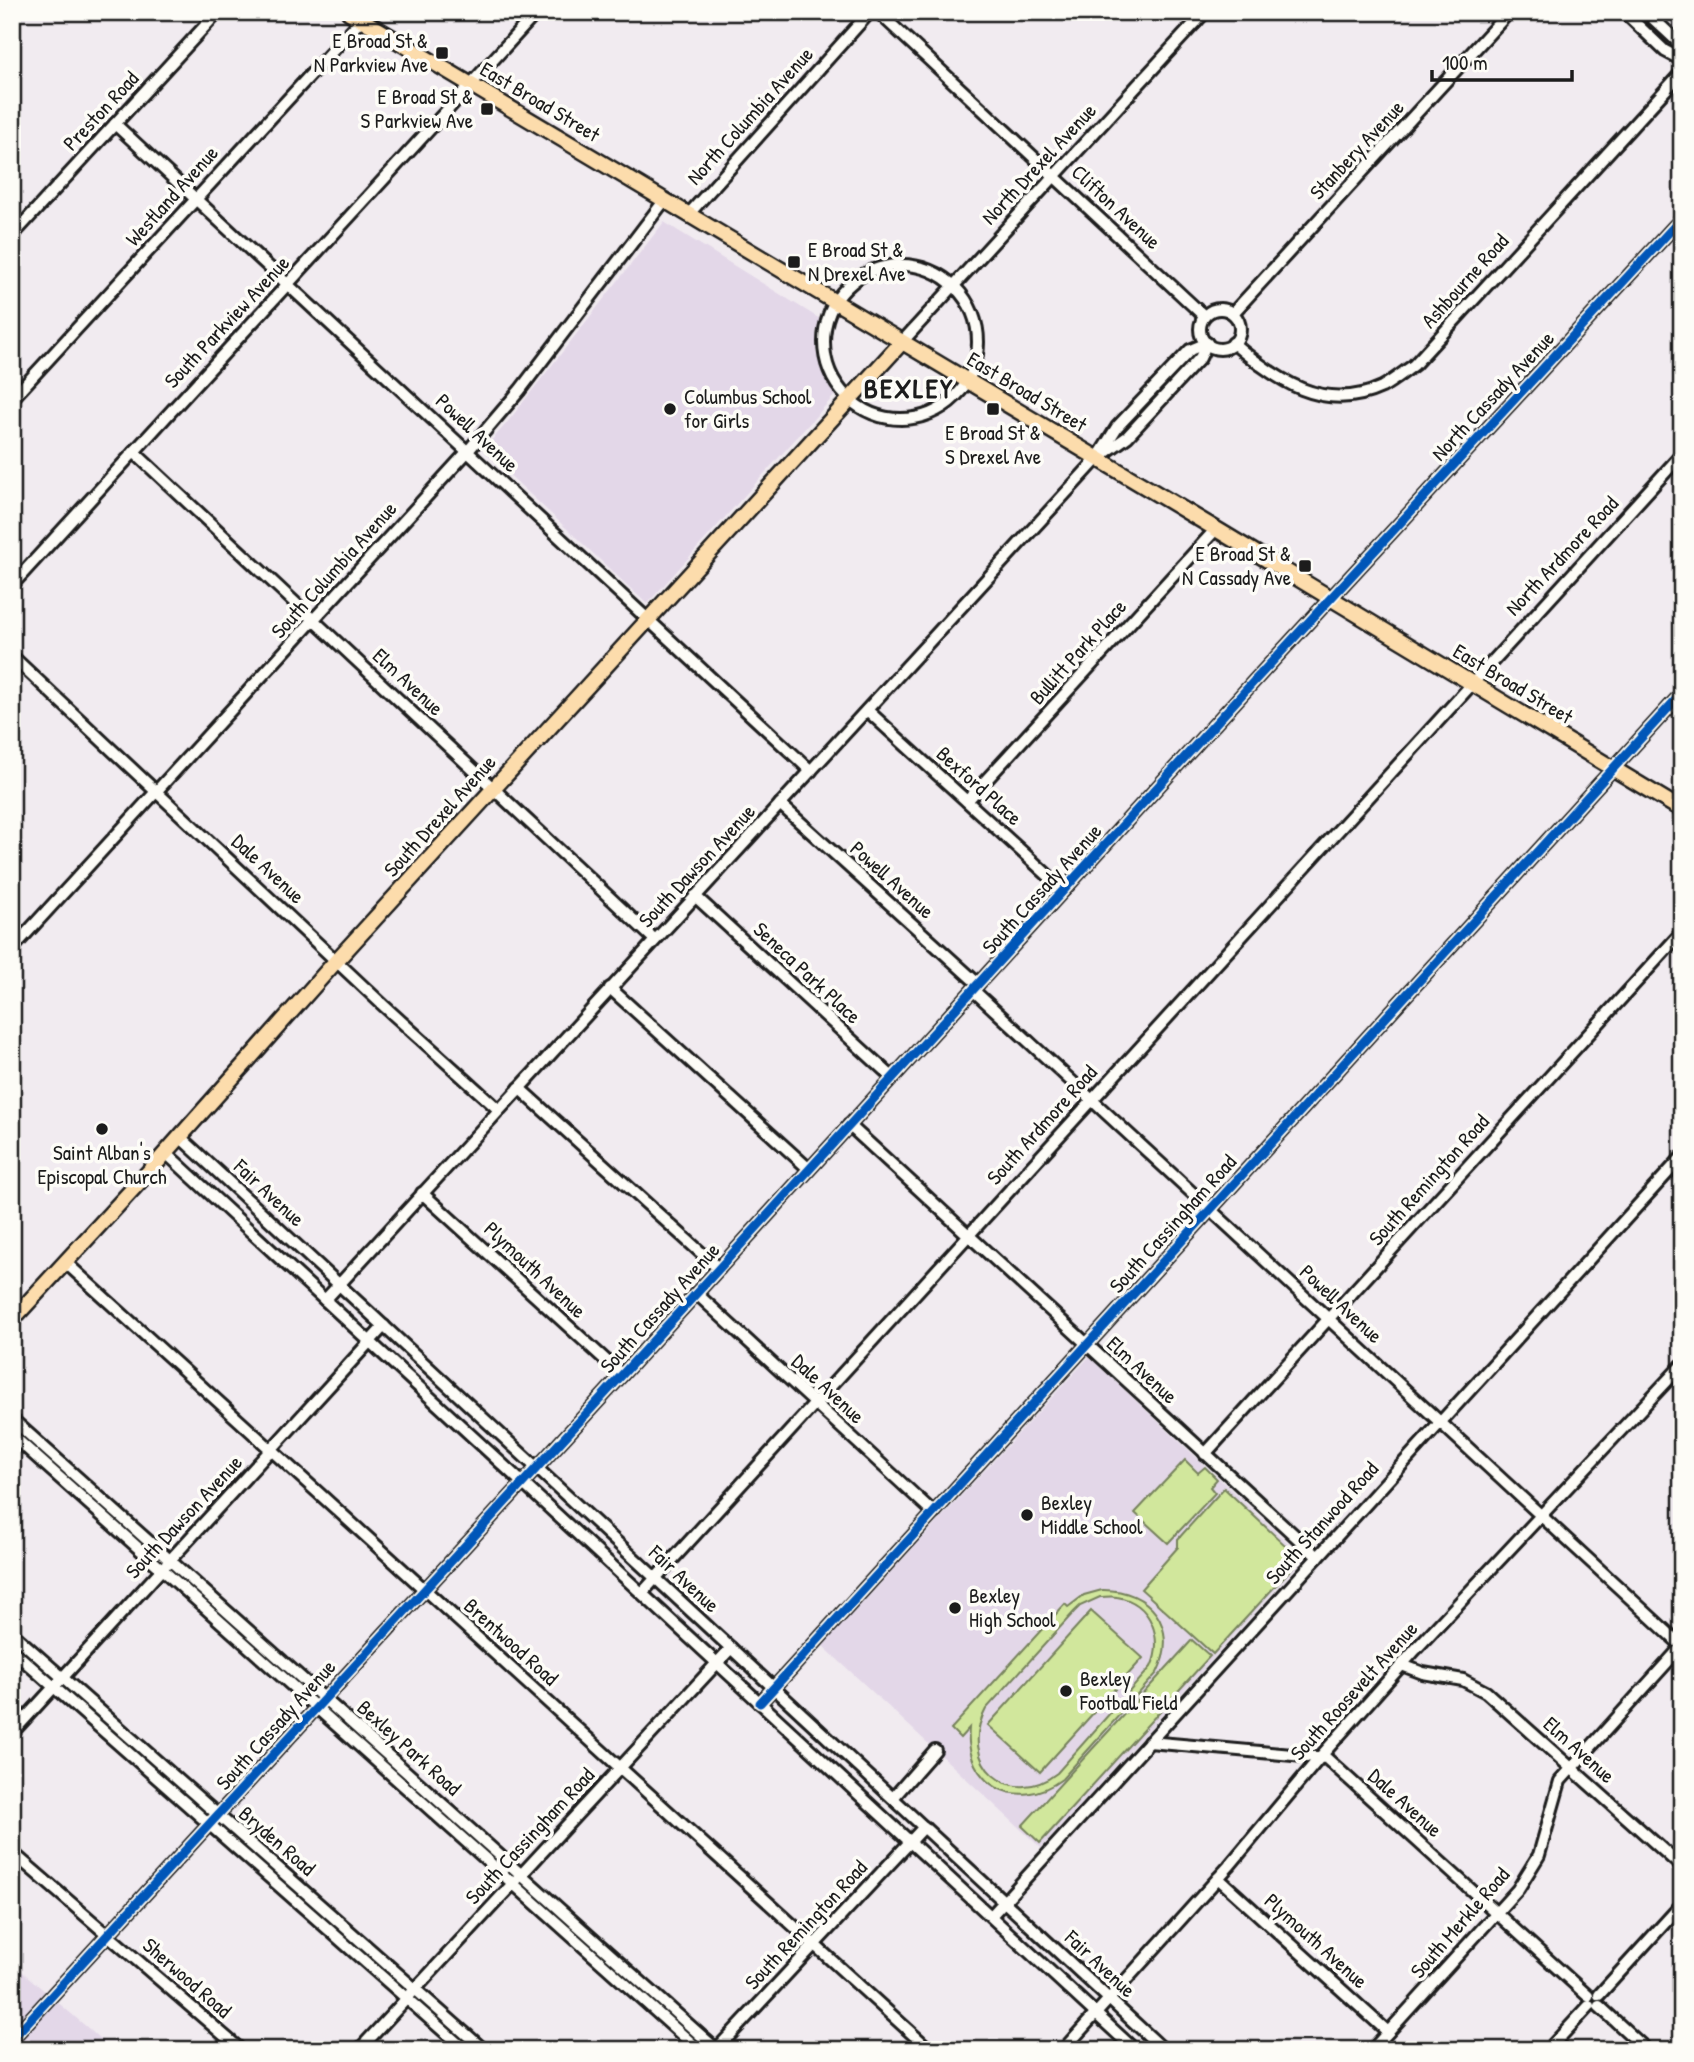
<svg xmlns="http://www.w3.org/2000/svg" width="1694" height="2062" font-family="'Patrick Hand',sans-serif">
<rect width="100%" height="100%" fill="#f1ebf0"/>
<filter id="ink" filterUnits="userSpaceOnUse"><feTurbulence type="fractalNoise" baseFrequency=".0143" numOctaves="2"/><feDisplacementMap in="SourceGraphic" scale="14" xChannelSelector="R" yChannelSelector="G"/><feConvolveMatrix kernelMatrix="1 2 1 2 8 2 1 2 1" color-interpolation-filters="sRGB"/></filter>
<g filter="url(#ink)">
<g fill="#e3d7e8">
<path d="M 664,222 L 820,319 L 816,332 L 816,351 L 822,373 L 835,395 L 647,604 L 483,450 L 506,424 Z"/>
<path d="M 1089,1357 L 1304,1558 L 1041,1848 L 823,1646 Z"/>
<path d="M 12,1963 L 89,2029 L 112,2050 L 12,2050 Z"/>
</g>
<g fill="#d1e79c" stroke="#76825c" stroke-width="2" fill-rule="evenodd">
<path d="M 1185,1460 L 1198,1473 L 1205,1467 L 1217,1479 L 1210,1487 L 1215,1493 L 1168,1543 L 1135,1513 Z"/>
<path d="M 1224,1488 L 1300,1559 L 1213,1654 L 1141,1589 L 1178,1547 L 1178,1539 Z"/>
<path d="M 1102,1590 C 1150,1589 1180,1627 1157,1673 L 1062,1779 C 1017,1813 964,1785 969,1728 L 960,1738 L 951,1729 L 1065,1604 L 1068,1607 L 1084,1595 ZM 1100,1597 C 1105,1597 1112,1596 1117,1597 C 1151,1602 1164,1639 1151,1667 L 1057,1773 C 1010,1810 957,1763 986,1709 L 1074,1612 L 1080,1606 Z"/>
<path d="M 1091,1611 L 1143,1658 L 1040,1772 L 988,1725 Z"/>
<path d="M 1192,1640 L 1210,1656 L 1040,1843 L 1022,1826 Z"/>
</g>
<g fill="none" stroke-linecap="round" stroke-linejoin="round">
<g stroke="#1c1c1c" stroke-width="16">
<g id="minor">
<path d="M 878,12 L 1204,316"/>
<path d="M 1185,12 L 1196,22"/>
<path d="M 1624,12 L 1665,51 L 1682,60"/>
<path d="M 1646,12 L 1676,40 L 1682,51"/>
<path d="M 115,124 L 811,771"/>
<path d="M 688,215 L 870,12"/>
<path d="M 12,236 L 218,12"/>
<circle cx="901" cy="342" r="77"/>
<circle cx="1220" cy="329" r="20"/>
<path d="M 1233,313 L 1509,12"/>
<path d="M 902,342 L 1205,12"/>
<path d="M 1233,343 C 1276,380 1324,414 1382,387 C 1393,381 1404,372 1414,365 L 1682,72"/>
<path d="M 12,399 L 361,20"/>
<path d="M 134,452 L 655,940"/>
<path d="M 1102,455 L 1127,437 L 1200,358 L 1207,343"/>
<path d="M 12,585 L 537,12"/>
<path d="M 12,656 L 384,1006 L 498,1109"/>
<path d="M 867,710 L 1064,890"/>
<path d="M 967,801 L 1216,529"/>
<path d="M 780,804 L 978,984"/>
<path d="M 695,896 L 893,1078"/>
<path d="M 12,949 L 468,451 L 520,390 L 664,201"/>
<path d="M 610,988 L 809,1169"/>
<path d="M 973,990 L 1682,1646"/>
<path d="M 519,1088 L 719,1269"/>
<path d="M 849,1125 L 1318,1557"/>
<path d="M 179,1136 L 1164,2050"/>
<path d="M 165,1152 L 1135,2050"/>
<path d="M 422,1193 L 622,1375"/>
<path d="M 65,1262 L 930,2050"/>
<path d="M 696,1293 L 934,1513"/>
<path d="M 325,1300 L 1097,459 L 1117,427 L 1190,350 L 1207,343"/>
<path d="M 12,1419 L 717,2050"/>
<path d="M 12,1435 L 699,2050"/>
<path d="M 1205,1454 L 1682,932"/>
<path d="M 642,1593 L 1682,454"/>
<path d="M 12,1633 L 484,2050"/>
<path d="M 12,1650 L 465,2050"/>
<path d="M 1402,1665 L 1423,1673 L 1463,1680 L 1486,1692 L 1682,1867"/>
<path d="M 760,1703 L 1682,693"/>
<path d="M 12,1733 L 384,1326"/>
<path d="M 1149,1742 L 1326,1758 L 1588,1996"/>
<path d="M 893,1798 L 935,1750"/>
<path d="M 12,1852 L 241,2050"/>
<path d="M 1218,1878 L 1388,2032"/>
<path d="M 991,1916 L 1682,1157"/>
<path d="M 1599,1995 L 1682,1904"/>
<path d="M 1599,2006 L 1647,2050"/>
<path d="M 12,2039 L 622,1375 L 1256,679 L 1682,218"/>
<path d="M 359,2050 L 731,1648"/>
<path d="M 716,2050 L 924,1827"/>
<path d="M 1063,2050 L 1229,1866 L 1321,1756 L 1415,1650 L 1682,1365"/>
<path d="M 1372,2050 L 1518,1889 L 1539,1855 L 1560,1781 L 1682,1646"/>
<path d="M 1548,2050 L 1589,2006"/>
</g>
</g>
<g stroke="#1c1c1c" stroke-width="19">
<g id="major">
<path d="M 349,12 L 1216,529 L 1682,810"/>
<path d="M 12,1320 L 154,1166 L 337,960 L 902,342"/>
</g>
</g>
<use href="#minor" stroke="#fdfcf7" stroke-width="10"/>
<use href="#major" stroke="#fcdcac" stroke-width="14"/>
<g stroke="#fdfcf7" stroke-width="13">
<g id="cycleway">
<path d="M 760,1703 L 1682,693"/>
<path d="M 12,2039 L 622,1375 L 1256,679 L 1682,218"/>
</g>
</g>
<use href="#cycleway" stroke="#0057b8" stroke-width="9"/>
</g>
</g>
<g fill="#1c1c1c" stroke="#fdfcf7" stroke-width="2.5">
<rect x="435" y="46" width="14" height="14" rx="3.5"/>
<rect x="480" y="102" width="14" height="14" rx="3.5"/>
<rect x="787" y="255" width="14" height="14" rx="3.5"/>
<circle cx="670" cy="409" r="7"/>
<rect x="986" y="402" width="14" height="14" rx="3.5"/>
<rect x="1298" y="559" width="14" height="14" rx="3.5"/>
<circle cx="102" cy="1129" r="7"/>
<circle cx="1027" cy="1515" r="7"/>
<circle cx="955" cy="1608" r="7"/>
<circle cx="1066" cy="1691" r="7"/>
</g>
<g text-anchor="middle" stroke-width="7" stroke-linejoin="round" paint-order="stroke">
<g font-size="21" fill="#1c1c1c" stroke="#fdfcf7" text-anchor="start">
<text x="428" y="48" text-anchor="end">E Broad St &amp;<tspan x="428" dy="24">N Parkview Ave</tspan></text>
<text x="473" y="104" text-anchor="end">E Broad St &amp;<tspan x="473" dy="24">S Parkview Ave</tspan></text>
<text x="808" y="257">E Broad St &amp;<tspan x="808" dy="24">N Drexel Ave</tspan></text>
<text x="684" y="404">Columbus School<tspan x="684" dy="24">for Girls</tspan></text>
<text x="993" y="440" text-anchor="middle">E Broad St &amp;<tspan x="993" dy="24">S Drexel Ave</tspan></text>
<text x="1291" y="561" text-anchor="end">E Broad St &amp;<tspan x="1291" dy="24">N Cassady Ave</tspan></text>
<text x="102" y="1160" text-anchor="middle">Saint Alban's<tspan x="102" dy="24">Episcopal Church</tspan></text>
<text x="1041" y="1510">Bexley<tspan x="1041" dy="24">Middle School</tspan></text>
<text x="969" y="1603">Bexley<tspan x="969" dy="24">High School</tspan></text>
<text x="1080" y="1686">Bexley<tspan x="1080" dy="24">Football Field</tspan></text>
</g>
<g font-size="21" fill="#1c1c1c" stroke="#fdfcf7">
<text transform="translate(540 102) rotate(31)" y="7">East Broad Street</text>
<text transform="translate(101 111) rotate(-47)" y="7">Preston Road</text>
<text transform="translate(750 116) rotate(-48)" y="7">North Columbia Avenue</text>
<text transform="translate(1357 150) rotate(-47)" y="7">Stanbery Avenue</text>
<text transform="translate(1039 164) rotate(-47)" y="7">North Drexel Avenue</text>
<text transform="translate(172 196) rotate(-48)" y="7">Westland Avenue</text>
<text transform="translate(1116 207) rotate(43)" y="7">Clifton Avenue</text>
<text transform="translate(1465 281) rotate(-48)" y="7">Ashbourne Road</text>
<text transform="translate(227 322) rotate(-47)" y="7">South Parkview Avenue</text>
<text transform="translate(1027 392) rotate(31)" y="7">East Broad Street</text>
<text transform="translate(1493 396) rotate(-47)" y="7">North Cassady Avenue</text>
<text transform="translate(477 433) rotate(43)" y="7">Powell Avenue</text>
<text transform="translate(1562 556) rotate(-47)" y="7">North Ardmore Road</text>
<text transform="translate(334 570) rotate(-48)" y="7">South Columbia Avenue</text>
<text transform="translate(1078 652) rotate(-48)" y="7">Bullitt Park Place</text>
<text transform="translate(408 682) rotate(43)" y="7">Elm Avenue</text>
<text transform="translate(1513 684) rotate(31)" y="7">East Broad Street</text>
<text transform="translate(979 786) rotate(42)" y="7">Bexford Place</text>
<text transform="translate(440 816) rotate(-48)" y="7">South Drexel Avenue</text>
<text transform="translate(697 866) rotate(-47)" y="7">South Dawson Avenue</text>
<text transform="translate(268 869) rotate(43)" y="7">Dale Avenue</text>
<text transform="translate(892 880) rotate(42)" y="7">Powell Avenue</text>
<text transform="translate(1042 889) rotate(-48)" y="7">South Cassady Avenue</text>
<text transform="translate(807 973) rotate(43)" y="7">Seneca Park Place</text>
<text transform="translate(1042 1125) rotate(-48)" y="7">South Ardmore Road</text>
<text transform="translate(1429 1180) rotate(-48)" y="7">South Remington Road</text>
<text transform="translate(269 1193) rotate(43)" y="7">Fair Avenue</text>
<text transform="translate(1173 1224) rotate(-48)" y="7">South Cassingham Road</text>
<text transform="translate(535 1270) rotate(43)" y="7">Plymouth Avenue</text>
<text transform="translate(1341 1304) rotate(43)" y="7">Powell Avenue</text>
<text transform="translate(660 1308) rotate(-48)" y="7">South Cassady Avenue</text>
<text transform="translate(1142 1370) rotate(43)" y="7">Elm Avenue</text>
<text transform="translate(828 1389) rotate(43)" y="7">Dale Avenue</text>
<text transform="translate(184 1517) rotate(-47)" y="7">South Dawson Avenue</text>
<text transform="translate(1322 1523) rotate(-48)" y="7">South Stanwood Road</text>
<text transform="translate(684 1579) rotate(43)" y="7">Fair Avenue</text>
<text transform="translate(511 1642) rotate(42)" y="7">Brentwood Road</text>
<text transform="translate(1354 1691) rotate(-48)" y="7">South Roosevelt Avenue</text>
<text transform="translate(276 1725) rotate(-48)" y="7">South Cassady Avenue</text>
<text transform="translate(409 1748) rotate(42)" y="7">Bexley Park Road</text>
<text transform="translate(1579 1750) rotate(42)" y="7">Elm Avenue</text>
<text transform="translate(1405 1803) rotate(42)" y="7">Dale Avenue</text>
<text transform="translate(530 1836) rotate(-47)" y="7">South Cassingham Road</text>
<text transform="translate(277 1841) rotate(41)" y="7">Bryden Road</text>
<text transform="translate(1460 1923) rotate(-49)" y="7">South Merkle Road</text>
<text transform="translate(806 1925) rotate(-47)" y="7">South Remington Road</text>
<text transform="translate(1316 1941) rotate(42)" y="7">Plymouth Avenue</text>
<text transform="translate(1100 1964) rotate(43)" y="7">Fair Avenue</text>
<text transform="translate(187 1978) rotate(41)" y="7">Sherwood Road</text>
</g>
<g font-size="28" font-weight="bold" letter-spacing="2" fill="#1c1c1c" stroke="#fdfcf7">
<text x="909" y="398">BEXLEY</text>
</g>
</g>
<rect width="1694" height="2062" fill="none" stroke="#fdfcf7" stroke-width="42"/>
<rect x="21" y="21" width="1652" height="2020" fill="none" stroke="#1c1c1c" stroke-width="2.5" filter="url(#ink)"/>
<path d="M1432 70v10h140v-10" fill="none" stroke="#1c1c1c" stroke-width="3.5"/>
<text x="1442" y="70" font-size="21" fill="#1c1c1c" stroke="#fdfcf7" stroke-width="5" paint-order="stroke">100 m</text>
</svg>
